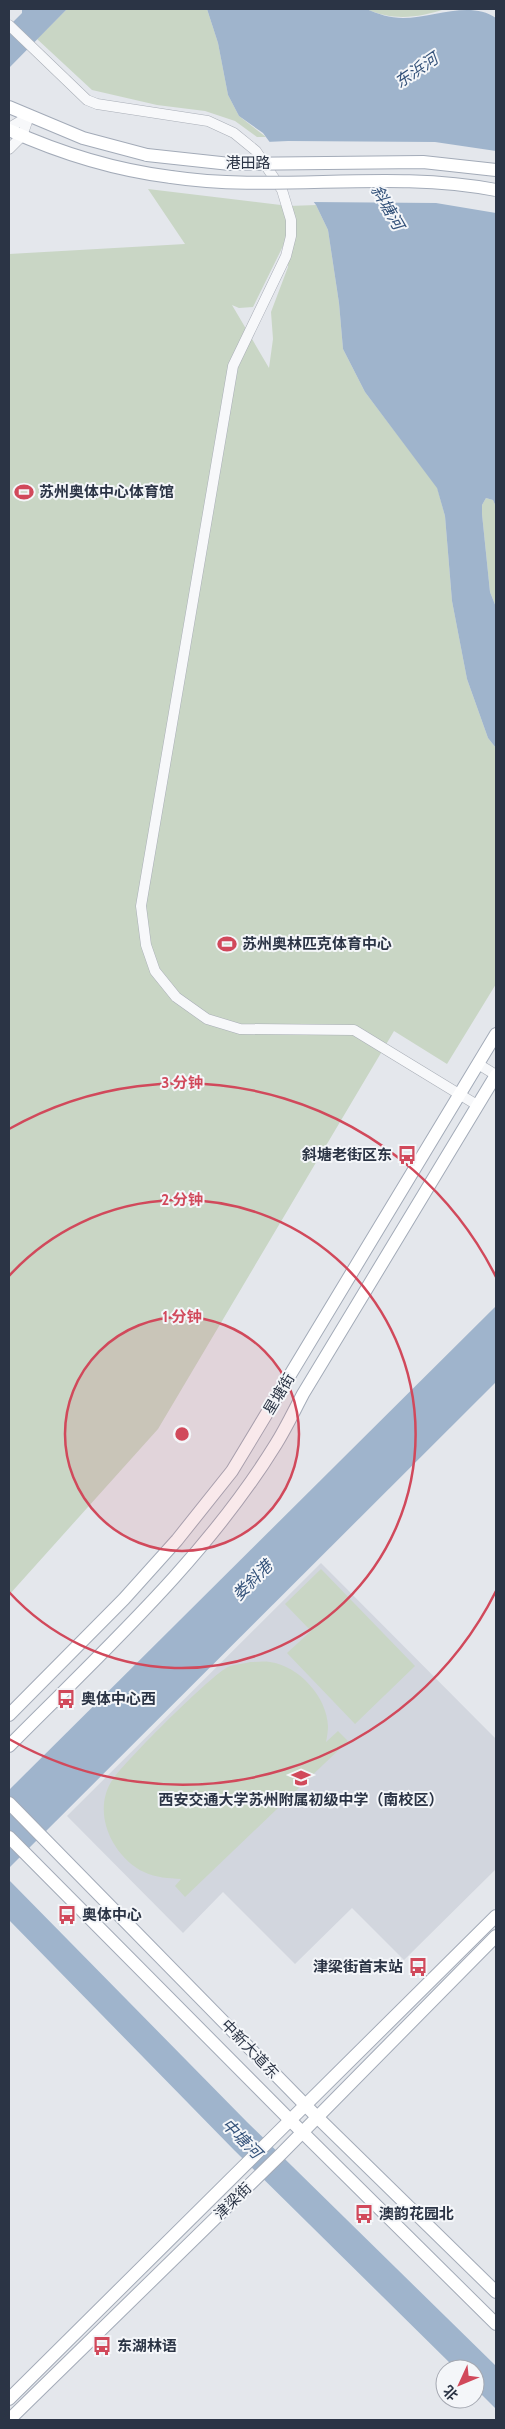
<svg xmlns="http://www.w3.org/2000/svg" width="505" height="2429" font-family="Cabin,'Noto Sans SC',sans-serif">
<rect width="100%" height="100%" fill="#e4e7ec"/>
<path fill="#d2d6de" d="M 321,1563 L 496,1739 L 496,1869 L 404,1960 L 352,1908 L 295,1964 L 223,1892 L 183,1933 L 67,1816 Z"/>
<g fill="#c9d6c5" fill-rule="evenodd">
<path d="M 67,9 L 207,9 L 218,43 L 228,95 L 239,116 L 266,137 L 257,137 L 235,121 L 205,111 L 157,105 L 92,90 L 37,39 Z"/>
<path d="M 366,9 L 445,9 C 418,18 393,21 366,9 Z"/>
<path d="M 148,189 L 289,206 L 316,205 L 328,230 L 339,303 L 343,349 L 365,392 L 437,487 L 445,516 L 452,601 L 467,679 L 488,738 L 496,748 L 496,984 L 447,1064 L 394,1031 L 158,1429 L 9,1595 L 9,254 L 185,244 ZM 288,219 L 288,267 L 271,312 L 273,339 L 269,368 L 232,305 L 239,308 L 253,307 L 286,240 Z"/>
<path d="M 486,498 L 493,500 L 496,507 L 496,607 L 490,592 L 482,514 L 482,505 Z"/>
<path d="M 321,1569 L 415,1666 L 355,1724 L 287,1653 L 311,1631 L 285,1604 Z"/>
<path d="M 250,1662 C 257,1662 263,1661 270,1662 C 299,1666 327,1697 328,1726 C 328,1731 327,1737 326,1742 L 338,1731 L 348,1741 L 185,1897 L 175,1886 L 181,1879 C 169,1878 156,1878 144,1872 C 113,1857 92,1814 111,1782 C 121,1765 212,1674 228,1667 C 234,1664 243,1664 250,1662 Z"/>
</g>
<g fill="#9fb4cc">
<path d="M 22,9 L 67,9 L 9,68 L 9,26 L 22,13 Z"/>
<path d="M 207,9 L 366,9 C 378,14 390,18 403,18 C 433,18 470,0 496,18 L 496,507 L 493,500 L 486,498 L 482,505 L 482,514 L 490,592 L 496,607 L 496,748 L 488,738 L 467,679 L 452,601 L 445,516 L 437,488 L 365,392 L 343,349 L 339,303 L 328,230 L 316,205 L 263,133 L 239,116 L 228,95 L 218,43 Z"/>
<path d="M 496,1306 L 496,1382 L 9,1868 L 9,1790 Z"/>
<path d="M 9,1880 L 247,2122 L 496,2366 L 496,2409 L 475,2388 L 475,2369 L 456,2369 L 234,2150 L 9,1920 Z"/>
</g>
<path fill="#e4e7ec" d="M 288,141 L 435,142 L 496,151 L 496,213 L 436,203 L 311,202 L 266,142 Z"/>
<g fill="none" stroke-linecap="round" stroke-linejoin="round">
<g stroke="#a9aeb7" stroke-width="11">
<g id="minor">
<path d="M 9,25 L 87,100 L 97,104 L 208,121 L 234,133 L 256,151 L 282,190 L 291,220 L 291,236 L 286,256 L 233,366 L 141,906 L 146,945 L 155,971 L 176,997 L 207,1019 L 240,1029 L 354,1030 L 477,1105"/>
<path d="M 9,128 L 29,116"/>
<path d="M 9,149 L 22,136 L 29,116"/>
<path d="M 478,1064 L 496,1075"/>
</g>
</g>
<g stroke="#a3abb8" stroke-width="14">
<g id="major">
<path d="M 9,107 L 83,138 L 147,155"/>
<path d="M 9,130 C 60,153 115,170 171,177"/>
<path d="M 9,1715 L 124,1599 L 177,1540 L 232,1471 L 496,1034"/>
<path d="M 9,1746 C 103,1651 205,1559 276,1444 C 286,1428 294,1411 303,1394 L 496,1075"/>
<path d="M 9,1803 L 317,2117 L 496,2292"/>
<path d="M 9,1837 L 291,2121 L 496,2324"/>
<path d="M 9,2399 L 496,1916"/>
<path d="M 9,2420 L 281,2154 L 496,1936"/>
</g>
</g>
<use href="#minor" stroke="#f7f8fa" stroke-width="10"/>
<use href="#major" stroke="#fff" stroke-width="12"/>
<g stroke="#a3abb8" stroke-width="14" stroke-linecap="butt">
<g id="major-bridge">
<path d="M 147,155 L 230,164 L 423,162 L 496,170"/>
<path d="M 171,177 C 278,193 387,169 496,190"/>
</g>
</g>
<use href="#major-bridge" stroke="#fff" stroke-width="12"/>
</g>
<circle cx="182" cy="1434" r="117" fill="#d1495b" fill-opacity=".12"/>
<g fill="none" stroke="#d1495b" stroke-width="2.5">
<circle cx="182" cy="1434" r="117"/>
<path d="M9 1276A234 234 0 1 1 9 1592"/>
<path d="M496 1591A351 351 0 0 1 9 1739M9 1129A351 351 0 0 1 496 1277"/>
</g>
<defs>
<g id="stadium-bare" transform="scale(1.5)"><path d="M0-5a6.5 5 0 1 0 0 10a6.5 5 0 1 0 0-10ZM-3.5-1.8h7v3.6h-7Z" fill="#d1495b" stroke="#f4f6f9" stroke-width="2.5" paint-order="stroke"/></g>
<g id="bus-bare" transform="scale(1.5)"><path d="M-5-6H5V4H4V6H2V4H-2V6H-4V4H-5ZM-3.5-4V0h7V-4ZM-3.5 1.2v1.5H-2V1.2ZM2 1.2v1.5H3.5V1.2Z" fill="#d1495b" stroke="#f4f6f9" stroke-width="2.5" paint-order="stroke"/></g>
<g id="school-bare" transform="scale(1.5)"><path d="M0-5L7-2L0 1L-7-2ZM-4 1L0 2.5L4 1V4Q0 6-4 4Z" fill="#d1495b" stroke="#f4f6f9" stroke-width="2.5" paint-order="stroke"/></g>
</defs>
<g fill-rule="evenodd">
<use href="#stadium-bare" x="24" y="492"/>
<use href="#stadium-bare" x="227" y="944"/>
<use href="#bus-bare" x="407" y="1155"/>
<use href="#bus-bare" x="66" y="1699"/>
<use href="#school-bare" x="301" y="1778"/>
<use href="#bus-bare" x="67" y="1915"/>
<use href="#bus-bare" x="418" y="1967"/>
<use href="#bus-bare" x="364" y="2214"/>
<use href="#bus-bare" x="102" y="2346"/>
</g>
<g text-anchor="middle" stroke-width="4" stroke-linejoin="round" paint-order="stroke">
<g font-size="15" fill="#2b3445" stroke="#f4f6f9">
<text x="248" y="168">港田路</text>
<text transform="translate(279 1394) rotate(-59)" y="5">星塘街</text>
<text transform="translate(250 2049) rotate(46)" y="5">中新大道东</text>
<text transform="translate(233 2201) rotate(-44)" y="5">津梁街</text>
</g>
<g font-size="15" font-weight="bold" fill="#2b3445" stroke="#f4f6f9" text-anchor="start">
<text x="39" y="497">苏州奥体中心体育馆</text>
<text x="242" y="949">苏州奥林匹克体育中心</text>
<text x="392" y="1160" text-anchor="end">斜塘老街区东</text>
<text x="81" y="1704">奥体中心西</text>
<text x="301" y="1805" text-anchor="middle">西安交通大学苏州附属初级中学（南校区）</text>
<text x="82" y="1920">奥体中心</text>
<text x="403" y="1972" text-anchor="end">津梁街首末站</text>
<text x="379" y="2219">澳韵花园北</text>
<text x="117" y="2351">东湖林语</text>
</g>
<g font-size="16" font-style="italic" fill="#34527a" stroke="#f4f6f9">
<text transform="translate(416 70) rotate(-34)" y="6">东浜河</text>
<text transform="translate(388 207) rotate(60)" y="6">斜塘河</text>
<text transform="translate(252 1580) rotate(-45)" y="6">娄斜港</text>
<text transform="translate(242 2138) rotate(45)" y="6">中塘河</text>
</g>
</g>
<circle cx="182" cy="1434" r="8" fill="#d1495b" stroke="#f4f6f9" stroke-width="2.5"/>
<g font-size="15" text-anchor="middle" font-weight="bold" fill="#d1495b" stroke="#f4f6f9" stroke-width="4" stroke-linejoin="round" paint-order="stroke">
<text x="182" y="1088">3 分钟</text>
<text x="182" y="1205">2 分钟</text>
<text x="182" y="1322">1 分钟</text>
</g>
<rect width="505" height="2429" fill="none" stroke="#2b3445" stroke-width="20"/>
<g transform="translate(460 2384) rotate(226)"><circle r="24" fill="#f4f6f9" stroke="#a4a8b1"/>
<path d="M0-4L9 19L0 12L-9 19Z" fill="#d1495b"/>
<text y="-8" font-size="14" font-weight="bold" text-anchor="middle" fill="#2b3445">北</text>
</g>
</svg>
